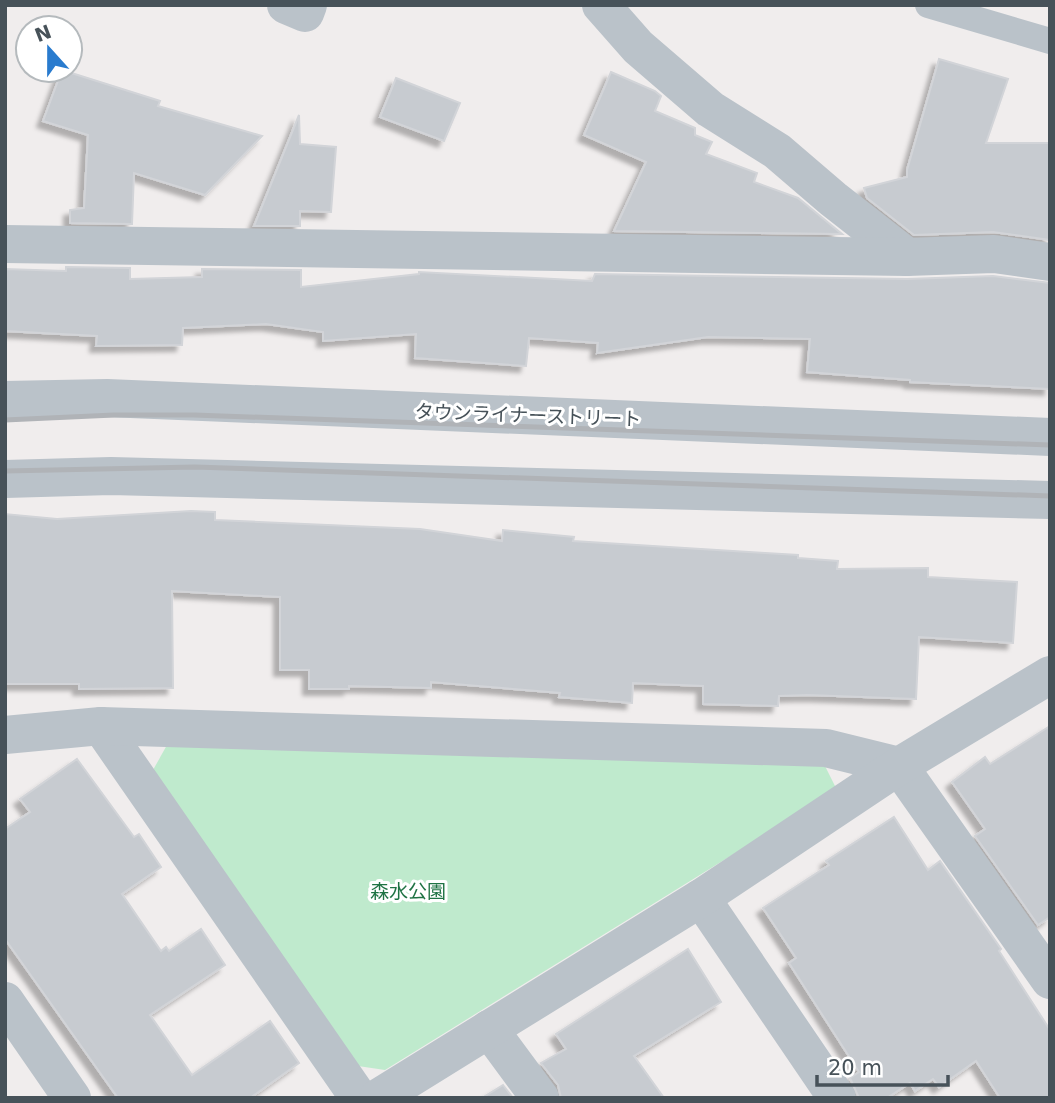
<svg xmlns="http://www.w3.org/2000/svg" width="1055" height="1103" font-family="'DejaVu Sans','Noto Sans JP',sans-serif">
<defs>
<filter id="shadow"><feDropShadow dx="-6" dy="6" stdDeviation="2" flood-color="#0004"/></filter>
</defs>
<rect width="100%" height="100%" fill="#f0eded"/>
<path fill="#bfeacd" d="M 167,745 L 821,758 L 837,790 L 385,1070 L 358,1066 L 153,770 Z"/>
<g fill="#c7cbd0" stroke="#d2d4d8" stroke-width="2" filter="url(#shadow)">
<path d="M 939,59 L 1008,79 L 986,143 L 1050,143 L 1050,240 L 993,232 L 914,235 L 867,198 L 864,188 L 907,177 L 907,170 Z"/>
<path d="M 62,70 L 160,101 L 158,106 L 262,136 L 205,195 L 134,173 L 132,224 L 70,223 L 70,210 L 84,208 L 88,135 L 43,121 Z"/>
<path d="M 611,72 L 655,91 L 661,96 L 655,111 L 695,128 L 695,135 L 712,142 L 706,154 L 757,173 L 754,182 L 798,198 L 842,234 L 614,231 L 646,162 L 584,135 Z"/>
<path d="M 396,78 L 460,103 L 444,141 L 380,117 Z"/>
<path d="M 299,115 L 300,144 L 336,147 L 331,212 L 300,211 L 300,226 L 254,226 Z"/>
<path d="M 66,267 L 130,268 L 130,279 L 202,277 L 202,269 L 301,270 L 301,287 L 419,274 L 419,272 L 592,281 L 595,274 L 907,279 L 993,276 L 1050,283 L 1050,389 L 910,382 L 910,380 L 807,372 L 810,339 L 708,337 L 597,353 L 598,343 L 529,338 L 526,366 L 415,358 L 416,334 L 323,341 L 323,332 L 266,324 L 183,328 L 182,345 L 96,346 L 97,336 L 5,331 L 5,269 L 66,271 Z"/>
<path d="M 191,511 L 215,512 L 215,520 L 420,529 L 502,541 L 503,530 L 574,537 L 573,541 L 798,555 L 798,558 L 838,561 L 837,569 L 928,568 L 928,577 L 1017,582 L 1013,643 L 919,637 L 916,699 L 808,695 L 779,696 L 778,706 L 703,704 L 703,686 L 633,683 L 632,703 L 559,697 L 560,693 L 431,682 L 431,688 L 349,686 L 349,689 L 309,689 L 309,670 L 280,670 L 280,597 L 172,591 L 173,688 L 79,689 L 79,684 L 5,684 L 5,514 L 57,519 Z"/>
<path d="M 1050,726 L 1050,917 L 1038,925 L 975,836 L 985,829 L 952,782 L 985,757 L 990,764 Z"/>
<path d="M 77,759 L 134,837 L 139,834 L 161,867 L 122,894 L 161,951 L 166,947 L 169,951 L 201,929 L 225,965 L 150,1015 L 192,1075 L 270,1021 L 299,1063 L 250,1098 L 118,1098 L 5,939 L 5,829 L 30,812 L 20,799 Z"/>
<path d="M 894,817 L 928,870 L 940,861 L 1001,949 L 999,951 L 1050,1030 L 1050,1098 L 1000,1098 L 976,1061 L 939,1087 L 933,1079 L 915,1091 L 910,1083 L 887,1098 L 859,1098 L 850,1078 L 859,1072 L 789,963 L 796,958 L 763,908 L 829,865 L 826,861 Z"/>
<path d="M 688,949 L 721,1002 L 634,1056 L 664,1098 L 561,1098 L 558,1085 L 541,1063 L 566,1049 L 556,1034 Z"/>
<path d="M 503,1085 L 513,1098 L 482,1098 Z"/>
</g>
<g fill="none" stroke-linecap="round" stroke-linejoin="round">
<path stroke="#bac2c9" stroke-width="26" d="M 928,5 L 1050,41"/>
<g stroke="#bac2c9" stroke-width="38">
<path d="M 286,5 L 305,13 L 308,5"/>
<path d="M 601,5 L 638,47 L 710,109 L 777,151 L 833,199 L 907,257"/>
<path d="M 5,244 L 907,257 L 994,254 L 1050,262"/>
<path d="M 101,726 L 359,1098"/>
<path d="M 5,735 L 101,726 L 826,748 L 899,766 L 1050,980"/>
<path d="M 701,898 L 837,1098"/>
<path d="M 5,1001 L 72,1098"/>
<path d="M 489,1029 L 540,1098"/>
<path d="M 378,1098 L 701,898 L 899,766 L 1050,675"/>
</g>
<g stroke="#bac2c9" stroke-width="38">
<path d="M 5,400 L 107,398 L 1050,437"/>
<path d="M 5,479 L 111,476 L 1050,500"/>
</g>
<g stroke="#b0b3b7" stroke-width="5">
<path d="M 5,420 L 114,415 L 194,415 L 1050,445"/>
<path d="M 5,471 L 195,467 L 1050,496"/>
</g>
</g>
<g text-anchor="middle" stroke-width="6" stroke-linejoin="round" paint-order="stroke">
<g font-size="19" fill="#475259" stroke="#fff">
<text transform="translate(528 415) rotate(2)" y="7">タウンライナーストリート</text>
</g>
<g font-size="19" fill="#1f7344" stroke="#fff">
<text x="408" y="898">森水公園</text>
</g>
</g>
<rect width="1055" height="1103" fill="none" stroke="#475259" stroke-width="14"/>
<g transform="translate(49 49) rotate(339)"><circle r="33" fill="#ffffff" stroke="#b5babd" stroke-width="2"/>
<path d="M0-5L12 26L0 18L-12 26Z" fill="#297bce"/>
<text y="-10" font-size="19" font-weight="bold" text-anchor="middle" fill="#475259">N</text>
</g>
<path d="M817 1075v10h131v-10" fill="none" stroke="#475259" stroke-width="3.5"/>
<text x="828" y="1075" font-size="21" fill="#475259" stroke="#ffffff" stroke-width="5" paint-order="stroke">20 m</text>
</svg>
